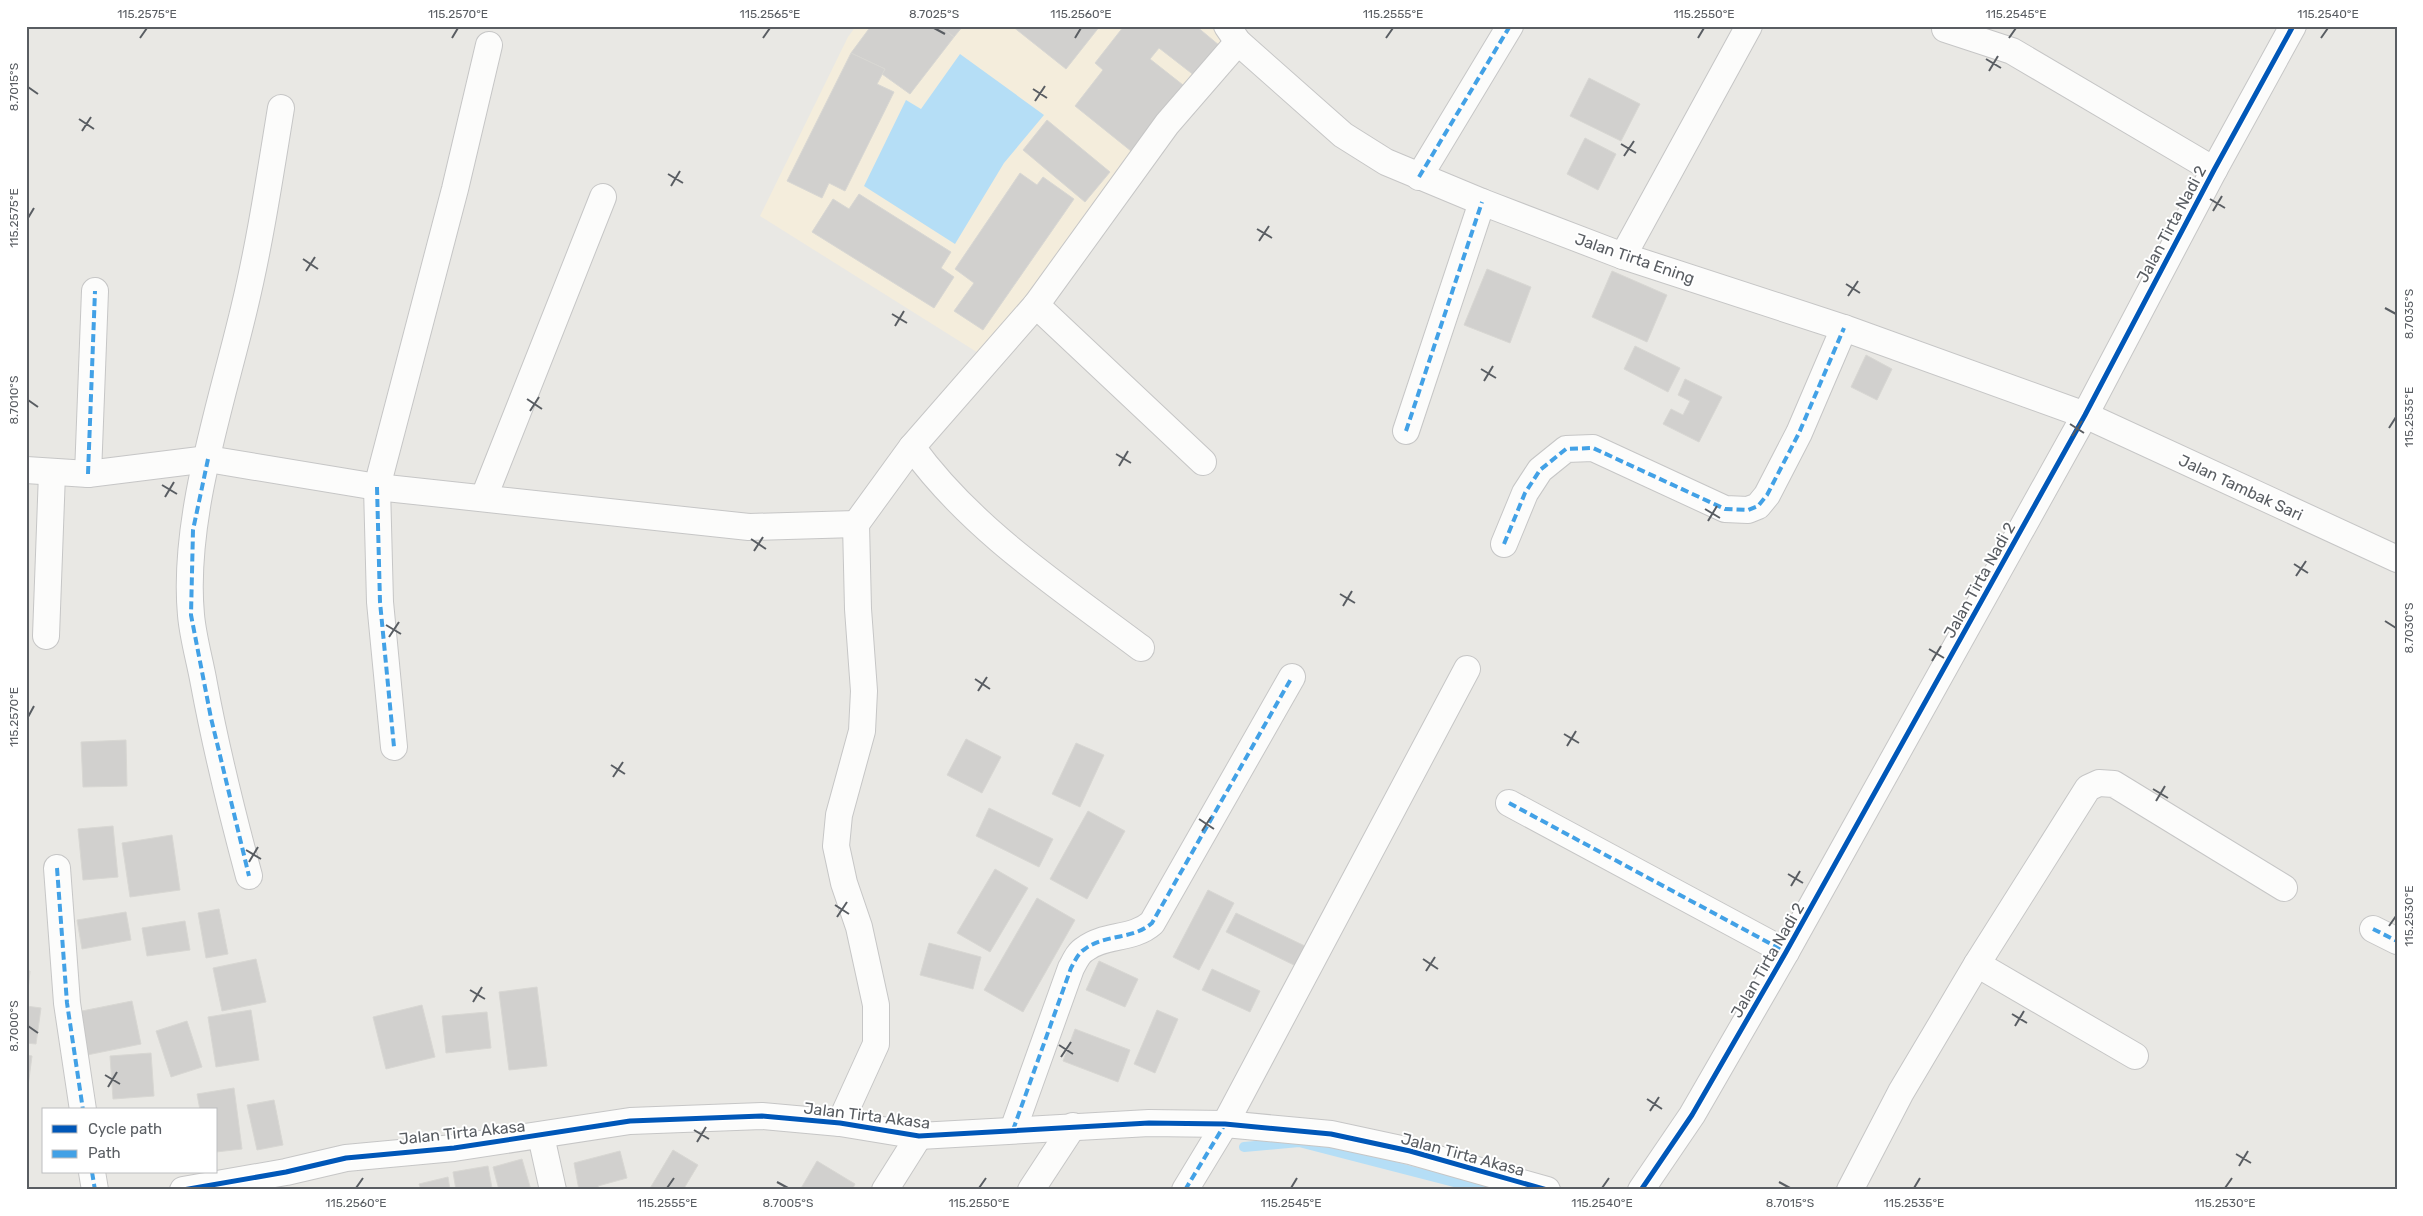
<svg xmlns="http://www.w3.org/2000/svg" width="2423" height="1216" font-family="Rubik,sans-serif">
<rect width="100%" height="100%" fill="#e9e8e4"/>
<path fill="#f4eddc" d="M 856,26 L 1215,26 L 1230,41 L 1030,298 L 980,354 L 760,216 L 848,37 Z"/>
<path fill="#b5def6" d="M 960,54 L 1044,115 L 1004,163 L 955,244 L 864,186 L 906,100 L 921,109 Z"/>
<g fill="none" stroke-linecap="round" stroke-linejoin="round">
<path stroke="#b5def6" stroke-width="10" d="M 1244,1147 L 1299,1142 L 1485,1190"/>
</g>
<g fill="#d1d0ce" stroke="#d8d7d3">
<path d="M 871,26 L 940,26 L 954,37 L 910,94 L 882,74 L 885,69 L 851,53 Z"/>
<path d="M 940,26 L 963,26 L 954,37 Z"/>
<path d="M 1012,26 L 1100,26 L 1066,69 Z"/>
<path d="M 1124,26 L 1196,26 L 1220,46 L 1195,76 L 1159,48 L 1150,59 L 1183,85 L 1131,151 L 1075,106 L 1103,70 L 1095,63 Z"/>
<path d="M 851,53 L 885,69 L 877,84 L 894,92 L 845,191 L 829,183 L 822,198 L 787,181 Z"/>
<path d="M 1589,78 L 1640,104 L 1621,141 L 1570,116 Z"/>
<path d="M 1047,120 L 1110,172 L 1085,202 L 1023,150 Z"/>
<path d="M 1585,138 L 1616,154 L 1598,190 L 1567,174 Z"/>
<path d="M 1020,173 L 1037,185 L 1043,177 L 1074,199 L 983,330 L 954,311 L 974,283 L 955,269 Z"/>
<path d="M 859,194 L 951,252 L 941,268 L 954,277 L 934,308 L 812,232 L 833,199 L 849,209 Z"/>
<path d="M 1487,269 L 1531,287 L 1510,343 L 1464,325 Z"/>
<path d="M 1612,271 L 1667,295 L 1647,342 L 1592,317 Z"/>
<path d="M 1635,346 L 1680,368 L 1668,392 L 1624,369 Z"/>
<path d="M 1866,355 L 1892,369 L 1877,400 L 1851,387 Z"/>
<path d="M 1685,379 L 1722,397 L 1699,442 L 1663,424 L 1671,409 L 1683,415 L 1690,401 L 1678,395 Z"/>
<path d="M 966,739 L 1001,757 L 982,793 L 947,775 Z"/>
<path d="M 126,740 L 127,786 L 83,787 L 81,742 Z"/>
<path d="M 1076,743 L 1104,755 L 1080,807 L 1052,794 Z"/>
<path d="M 989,808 L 1053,839 L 1039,867 L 976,836 Z"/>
<path d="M 1088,811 L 1125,831 L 1087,899 L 1050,879 Z"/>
<path d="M 113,826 L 118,877 L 83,880 L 78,829 Z"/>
<path d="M 172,835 L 180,890 L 130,897 L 122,843 Z"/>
<path d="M 995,869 L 1028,888 L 990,952 L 957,933 Z"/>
<path d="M 1208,890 L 1234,903 L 1199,970 L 1173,957 Z"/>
<path d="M 1037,898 L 1075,920 L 1023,1012 L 984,990 Z"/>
<path d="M 219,909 L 228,954 L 206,958 L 198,913 Z"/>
<path d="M 126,912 L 131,940 L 82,949 L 77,920 Z"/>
<path d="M 1236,913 L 1307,947 L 1298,967 L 1226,932 Z"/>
<path d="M 185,921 L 190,950 L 147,956 L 142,928 Z"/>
<path d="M 929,943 L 981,957 L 973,989 L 920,975 Z"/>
<path d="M 256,959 L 266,1002 L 222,1011 L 213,968 Z"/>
<path d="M 1099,961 L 1138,979 L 1125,1007 L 1086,990 Z"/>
<path d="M 1212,969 L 1260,991 L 1250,1012 L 1202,990 Z"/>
<path d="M 26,970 L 30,971 L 27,1000 L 26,1000 Z"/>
<path d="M 537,987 L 547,1066 L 509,1070 L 499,992 Z"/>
<path d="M 132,1001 L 141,1044 L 87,1055 L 77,1012 Z"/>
<path d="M 422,1005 L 435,1057 L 386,1069 L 373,1017 Z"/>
<path d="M 26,1006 L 41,1008 L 36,1044 L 26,1043 Z"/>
<path d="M 251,1010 L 259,1060 L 216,1067 L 208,1017 Z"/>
<path d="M 1157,1010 L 1178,1019 L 1155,1073 L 1134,1064 Z"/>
<path d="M 487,1012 L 491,1048 L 446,1053 L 442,1016 Z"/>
<path d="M 187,1021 L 202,1067 L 171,1077 L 156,1031 Z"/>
<path d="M 1075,1029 L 1130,1050 L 1118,1082 L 1063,1061 Z"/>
<path d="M 151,1053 L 154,1096 L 113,1099 L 110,1056 Z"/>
<path d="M 26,1055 L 32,1056 L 27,1094 L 26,1094 Z"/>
<path d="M 234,1088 L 242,1149 L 216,1152 L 216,1110 L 200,1110 L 197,1094 Z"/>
<path d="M 274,1100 L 283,1145 L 257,1150 L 247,1105 Z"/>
<path d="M 673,1150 L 698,1165 L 683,1190 L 649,1190 Z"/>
<path d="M 620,1151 L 627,1178 L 598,1186 L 599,1190 L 579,1190 L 574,1163 Z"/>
<path d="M 522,1159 L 531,1190 L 499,1190 L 493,1167 Z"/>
<path d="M 817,1161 L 855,1184 L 852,1190 L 800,1190 Z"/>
<path d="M 488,1166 L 492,1188 L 456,1190 L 453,1172 Z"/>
<path d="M 448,1177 L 450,1190 L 421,1190 L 419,1184 Z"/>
</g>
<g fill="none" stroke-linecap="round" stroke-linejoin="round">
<g stroke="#c6c6c6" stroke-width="28">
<g id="street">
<path d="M 1227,26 L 1238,42 L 1343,135 L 1386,162 L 1482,202 L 1623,256 L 1844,328 L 2085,415 L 2397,559"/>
<path d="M 1945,29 L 2012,51 L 2214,170"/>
<path d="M 1419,177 L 1510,26"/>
<path d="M 1623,256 L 1749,26"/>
<path d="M 1036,305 L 1203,462"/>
<path d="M 1406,431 L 1482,202"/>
<path d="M 912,447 C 972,530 1060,587 1141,648"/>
<path d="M 26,470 L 88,474 L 208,459 L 377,487 L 749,527 L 856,524"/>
<path d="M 88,474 L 95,291"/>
<path d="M 484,497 L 603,197"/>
<path d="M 1504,544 L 1525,493 L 1540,470 L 1566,449 L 1593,448 L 1725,509 L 1748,510 L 1758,506 L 1767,495 L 1799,433 L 1844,328"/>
<path d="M 46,636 L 52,473"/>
<path d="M 394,747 L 380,602 L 377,487 L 455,189 L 489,45"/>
<path d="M 1509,803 L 1786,952"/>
<path d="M 57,868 L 67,1003 L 83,1110"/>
<path d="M 249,876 C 232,813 216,749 204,684 C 200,661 193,638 191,615 C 182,519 222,402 244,309 C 260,243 270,175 281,108"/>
<path d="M 2373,929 L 2397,941"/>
<path d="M 1977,964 L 2135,1056"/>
<path d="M 840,1123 L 876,1044 L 876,1005 L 859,927 L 844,883 L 836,846 L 839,815 L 862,731 L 864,691 L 858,609 L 856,524 L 912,447 L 1036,305 L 1167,124 L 1238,42"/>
<path d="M 1013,1130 L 1071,968 C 1075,961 1078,953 1085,949 C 1104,934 1133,940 1152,923 L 1292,677"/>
<path d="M 541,1136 L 553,1190"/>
<path d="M 92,1172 L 95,1190"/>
<path d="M 183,1190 L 286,1172 L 346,1158 L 454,1148 L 630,1121 L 762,1116 L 840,1123 L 919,1136 L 1149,1123 L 1225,1124 L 1331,1134 L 1410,1151 L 1547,1190"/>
<path d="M 885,1190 L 919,1136"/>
<path d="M 1031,1190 L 1073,1126"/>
<path d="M 1185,1190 L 1225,1124 L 1467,669"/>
<path d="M 1641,1190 L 1692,1115 L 1786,952 L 2085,415 L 2214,170 L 2293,26"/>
<path d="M 1850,1190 L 1901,1092 L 1977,964 L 2088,788 L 2099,783 L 2114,784 L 2284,888"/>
</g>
</g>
<use href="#street" stroke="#fcfcfb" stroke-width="26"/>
<g stroke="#42a1e6" stroke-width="4" stroke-dasharray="8 4" stroke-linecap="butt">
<path d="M 1419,177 L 1510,26"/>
<path d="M 1406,431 L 1482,202"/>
<path d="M 208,459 L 193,530 L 191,615 L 211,718 L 249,876"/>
<path d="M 88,474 L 95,291"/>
<path d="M 377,487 L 380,602 L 394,747"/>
<path d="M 1504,544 L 1525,493 L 1540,470 L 1566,449 L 1593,448 L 1725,509 L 1748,510 L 1758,506 L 1767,495 L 1799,433 L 1844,328"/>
<path d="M 1509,803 L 1786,952"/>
<path d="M 57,868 L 67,1003 L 83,1110"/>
<path d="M 2373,929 L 2397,941"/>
<path d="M 1013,1130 L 1071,968 C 1075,961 1078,953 1085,949 C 1104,934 1133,940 1152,923 L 1292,677"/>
<path d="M 92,1172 L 95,1190"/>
<path d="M 1185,1190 L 1225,1124"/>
</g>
<g stroke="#fff" stroke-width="8">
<g id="cycleway">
<path d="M 183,1190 L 286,1172 L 346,1158 L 454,1148 L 630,1121 L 762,1116 L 840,1123 L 919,1136 L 1149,1123 L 1225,1124 L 1331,1134 L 1410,1151 L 1547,1190"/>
<path d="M 1641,1190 L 1692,1115 L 1786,952 L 2085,415 L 2214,170 L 2293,26"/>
</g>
</g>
<use href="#cycleway" stroke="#0057b8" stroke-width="5"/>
</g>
<path fill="none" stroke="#595d62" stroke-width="2" d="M 934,28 L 945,34M 140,38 L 147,28M 452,38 L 458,28M 763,38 L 770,28M 1075,38 L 1081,28M 1386,38 L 1393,28M 1698,38 L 1704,28M 2009,38 L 2016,28M 2321,38 L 2328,28M 1986,59 L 2001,68M 1989,71 L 1998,56M 28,87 L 38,94M 1033,89 L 1047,98M 1035,101 L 1045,86M 79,119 L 94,129M 82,131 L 91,117M 1621,144 L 1636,153M 1624,156 L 1634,141M 668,174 L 683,183M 671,186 L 680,171M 2210,199 L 2225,208M 2213,211 L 2222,196M 28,218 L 34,208M 1257,229 L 1272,238M 1259,241 L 1269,226M 303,259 L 318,269M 306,271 L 315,257M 1846,284 L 1860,293M 1848,296 L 1858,281M 2385,308 L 2396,314M 892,314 L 907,323M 895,326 L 904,311M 1481,369 L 1496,378M 1484,381 L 1493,366M 527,399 L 542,409M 28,400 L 38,407M 530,411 L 539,397M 2070,424 L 2084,433M 2389,428 L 2396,417M 2072,436 L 2082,421M 1116,454 L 1131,463M 1119,466 L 1128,451M 162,485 L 177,494M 165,497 L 174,482M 1705,509 L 1720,518M 1708,521 L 1717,506M 751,539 L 766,549M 754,551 L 763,537M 2294,564 L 2308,573M 2296,576 L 2306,561M 1340,594 L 1355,603M 1343,606 L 1352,591M 2385,621 L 2396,628M 386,625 L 401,634M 389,637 L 399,622M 1929,649 L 1944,658M 1932,661 L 1941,646M 975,679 L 990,689M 978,691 L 987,677M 28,717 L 34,706M 1564,734 L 1579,743M 1567,746 L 1576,731M 611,765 L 625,774M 613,777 L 623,762M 2153,789 L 2168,798M 2156,801 L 2165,786M 1199,819 L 1214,829M 1202,831 L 1211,817M 246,850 L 261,859M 249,862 L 258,847M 1788,874 L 1803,883M 1791,886 L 1800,871M 835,905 L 849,914M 837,917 L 847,902M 2389,926 L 2396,916M 1423,959 L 1438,969M 1426,971 L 1435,957M 470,990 L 485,999M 473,1002 L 482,987M 2012,1014 L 2027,1023M 28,1026 L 38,1033M 2015,1026 L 2024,1011M 1059,1045 L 1073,1054M 1061,1057 L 1071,1042M 105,1075 L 120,1084M 108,1087 L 117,1072M 1647,1099 L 1662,1109M 1650,1111 L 1659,1097M 694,1130 L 709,1139M 697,1142 L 706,1127M 2236,1154 L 2251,1163M 2239,1166 L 2248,1151M 777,1182 L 788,1188M 1779,1182 L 1790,1188M 356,1188 L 363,1178M 667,1188 L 674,1178M 979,1188 L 986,1178M 1291,1188 L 1297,1178M 1602,1188 L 1609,1178M 1914,1188 L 1920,1178M 2225,1188 L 2232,1178"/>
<g text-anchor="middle" stroke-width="4" stroke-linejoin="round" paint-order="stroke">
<g font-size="16" fill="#595d62" stroke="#fff">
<text transform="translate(2171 224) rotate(-62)" y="6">Jalan Tirta Nadi 2</text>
<text transform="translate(1635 258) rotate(19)" y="6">Jalan Tirta Ening</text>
<text transform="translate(2241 487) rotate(25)" y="6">Jalan Tambak Sari</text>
<text transform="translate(1979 580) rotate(-61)" y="6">Jalan Tirta Nadi 2</text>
<text transform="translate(1767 960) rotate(-60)" y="6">Jalan Tirta Nadi 2</text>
<text transform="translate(867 1115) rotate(7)" y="6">Jalan Tirta Akasa</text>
<text transform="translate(462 1132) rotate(-6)" y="6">Jalan Tirta Akasa</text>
<text transform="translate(1463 1154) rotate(15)" y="6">Jalan Tirta Akasa</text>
</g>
</g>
<rect width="2423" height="1216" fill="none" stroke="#ffffff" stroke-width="55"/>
<rect x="42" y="1108" width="175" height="65" fill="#ffffff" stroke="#bdbec0"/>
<rect x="52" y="1125" width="25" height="8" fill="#0057b8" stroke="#bdbec0"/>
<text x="88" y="1134" font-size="15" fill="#595d62">Cycle path</text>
<rect x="52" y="1150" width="25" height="8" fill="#42a1e6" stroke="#bdbec0"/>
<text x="88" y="1158" font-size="15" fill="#595d62">Path</text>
<rect x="28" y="28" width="2368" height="1160" fill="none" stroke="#595d62" stroke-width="2"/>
<g font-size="12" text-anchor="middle" fill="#595d62">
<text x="147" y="18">115.2575°E</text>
<text x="458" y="18">115.2570°E</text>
<text x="770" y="18">115.2565°E</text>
<text x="934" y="18">8.7025°S</text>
<text x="1081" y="18">115.2560°E</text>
<text x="1393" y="18">115.2555°E</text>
<text x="1704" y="18">115.2550°E</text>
<text x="2016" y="18">115.2545°E</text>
<text x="2328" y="18">115.2540°E</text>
<text transform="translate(14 87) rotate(-90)" y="4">8.7015°S</text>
<text transform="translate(14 218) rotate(-90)" y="4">115.2575°E</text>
<text transform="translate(2409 314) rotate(-90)" y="4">8.7035°S</text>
<text transform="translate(14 400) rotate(-90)" y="4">8.7010°S</text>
<text transform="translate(2409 417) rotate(-90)" y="4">115.2535°E</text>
<text transform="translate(2409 628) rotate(-90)" y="4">8.7030°S</text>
<text transform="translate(14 717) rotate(-90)" y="4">115.2570°E</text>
<text transform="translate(2409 916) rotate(-90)" y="4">115.2530°E</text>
<text transform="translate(14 1026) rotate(-90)" y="4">8.7000°S</text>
<text x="356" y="1207">115.2560°E</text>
<text x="667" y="1207">115.2555°E</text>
<text x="788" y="1207">8.7005°S</text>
<text x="979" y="1207">115.2550°E</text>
<text x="1291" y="1207">115.2545°E</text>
<text x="1602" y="1207">115.2540°E</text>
<text x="1790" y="1207">8.7015°S</text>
<text x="1914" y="1207">115.2535°E</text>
<text x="2225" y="1207">115.2530°E</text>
</g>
</svg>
